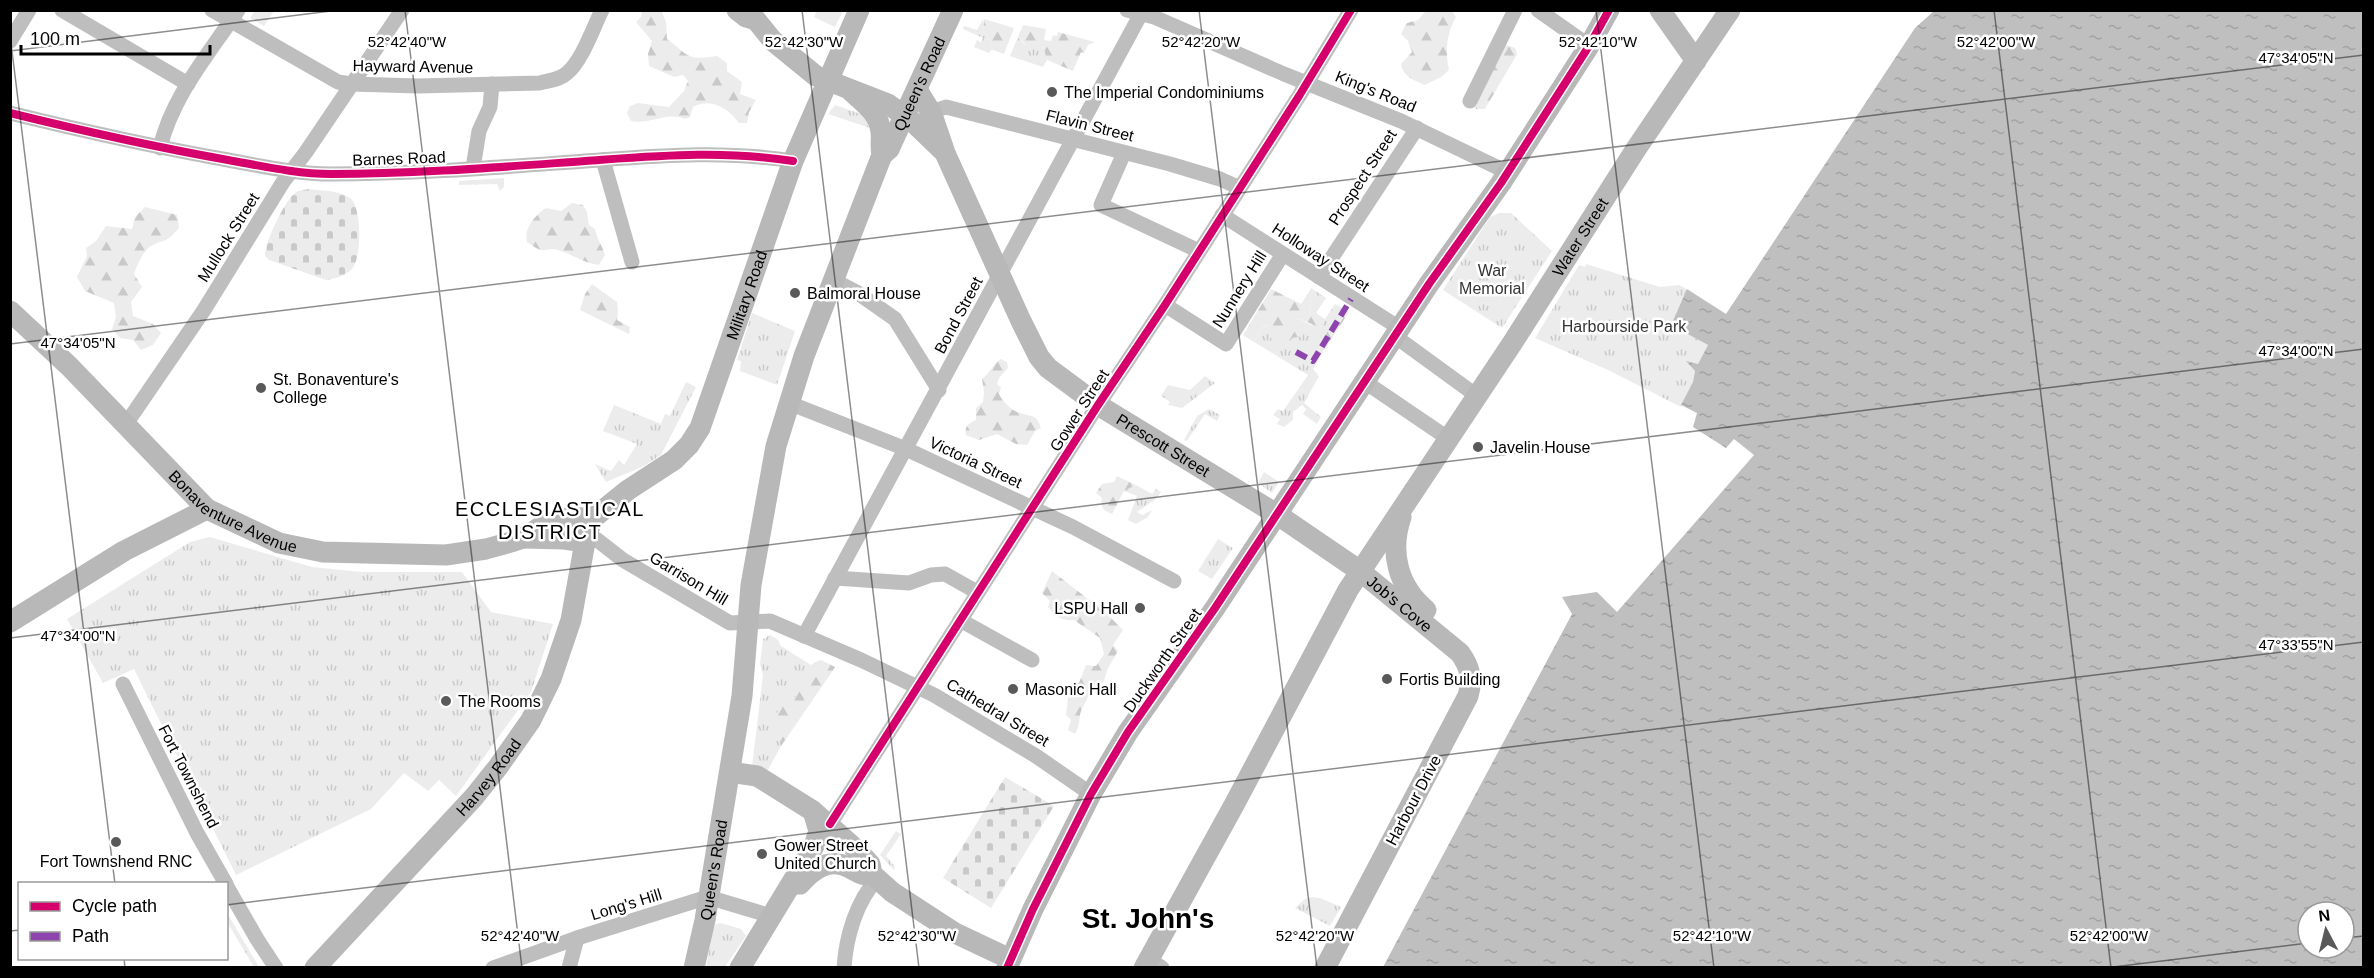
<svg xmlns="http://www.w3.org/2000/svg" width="2374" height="978" font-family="Helvetica,sans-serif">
<defs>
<pattern id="grass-tufts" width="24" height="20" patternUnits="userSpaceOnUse" patternTransform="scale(1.5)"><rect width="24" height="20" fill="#ececec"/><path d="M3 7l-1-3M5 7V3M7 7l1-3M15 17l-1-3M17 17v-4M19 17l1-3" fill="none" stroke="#c9c9c9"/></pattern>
<pattern id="forest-firs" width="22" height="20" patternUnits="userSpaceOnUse" patternTransform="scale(1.5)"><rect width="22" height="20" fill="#ececec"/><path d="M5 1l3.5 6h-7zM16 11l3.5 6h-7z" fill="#c9c9c9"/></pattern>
<pattern id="cemetery-stones" width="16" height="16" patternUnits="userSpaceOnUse" patternTransform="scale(1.5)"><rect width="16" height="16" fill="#ececec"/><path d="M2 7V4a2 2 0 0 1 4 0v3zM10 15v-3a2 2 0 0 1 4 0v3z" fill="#c9c9c9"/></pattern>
<pattern id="water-ripples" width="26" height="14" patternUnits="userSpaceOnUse" patternTransform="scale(1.5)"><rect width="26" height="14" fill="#bfbfbf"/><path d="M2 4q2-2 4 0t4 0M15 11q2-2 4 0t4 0" fill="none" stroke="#a2a2a2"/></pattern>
</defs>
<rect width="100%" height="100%" fill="#fff"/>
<g fill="url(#grass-tufts)">
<path d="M 255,11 L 255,10 L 274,11 L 264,26 L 250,18 Z"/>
<path d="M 817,11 L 817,10 L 843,11 L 835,27 L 814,17 Z"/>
<path d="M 983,19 L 983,30 L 989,37 L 993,50 L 991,50 L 989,53 L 974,47 L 977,40 L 981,42 L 983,38 L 963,29 L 964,26 L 977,30 Z"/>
<path d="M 1018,37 L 1024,44 L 1043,46 L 1047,60 L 1043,67 L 1010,56 Z"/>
<path d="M 835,105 L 864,115 L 873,129 L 828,114 Z"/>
<path d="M 504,178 L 504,187 L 500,191 L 497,184 L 459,185 L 459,181 Z"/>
<path d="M 1499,213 L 1511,213 L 1552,251 L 1502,328 L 1443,290 L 1490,217 Z"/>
<path d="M 1586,264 L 1660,287 L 1679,285 L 1687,289 L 1671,325 L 1708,345 L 1698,364 L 1687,362 L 1695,371 L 1693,382 L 1681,407 L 1608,370 L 1535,338 L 1579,265 L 1585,267 Z"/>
<path d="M 1311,288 L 1326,298 L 1316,313 L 1309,314 L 1311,298 L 1307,295 Z"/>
<path d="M 752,313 L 795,331 L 777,385 L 740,371 L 741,361 L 737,360 Z"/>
<path d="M 1300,319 L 1311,325 L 1325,319 L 1332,324 L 1319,345 L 1321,355 L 1313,369 L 1319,376 L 1304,403 L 1321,417 L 1317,424 L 1303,414 L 1306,409 L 1302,405 L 1293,412 L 1293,420 L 1284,427 L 1277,424 L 1280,419 L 1273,415 L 1278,409 L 1283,411 L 1308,375 L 1254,342 L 1261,328 L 1269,324 L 1272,340 L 1294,326 L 1292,320 Z"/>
<path d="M 1205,376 L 1215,383 L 1182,408 L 1168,405 L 1170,402 L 1161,396 L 1168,385 L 1190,390 Z"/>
<path d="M 686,382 L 696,387 L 661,455 L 644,466 L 606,482 L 595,464 L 611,471 L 619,460 L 624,465 L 637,444 L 603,431 L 614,405 L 661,424 L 665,414 L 670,416 Z"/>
<path d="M 1209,409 L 1220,415 L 1217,421 L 1205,414 L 1187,441 L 1184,440 L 1197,416 Z"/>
<path d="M 1264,472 L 1279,482 L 1272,493 L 1258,483 Z"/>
<path d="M 1136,485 L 1152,494 L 1156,489 L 1161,492 L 1156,499 L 1137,512 L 1142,515 L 1152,510 L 1148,517 L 1136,524 L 1128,520 L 1137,496 L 1124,491 Z"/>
<path d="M 210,537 L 312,567 L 362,572 L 462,572 L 491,612 L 553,624 L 531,692 L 456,796 L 439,780 L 428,791 L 404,773 L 371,809 L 236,875 L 134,669 L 103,683 L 67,619 L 190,542 Z"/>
<path d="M 1218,539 L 1233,548 L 1212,579 L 1198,571 Z"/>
<path d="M 770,635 L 778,640 L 781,646 L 811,665 L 821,660 L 835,667 L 781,746 L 768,770 L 752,767 L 763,675 L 760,664 L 763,639 Z"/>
<path d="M 896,831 L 901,834 L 886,856 L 895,867 L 894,870 L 880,855 Z"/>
<path d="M 1312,897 L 1320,898 L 1341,907 L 1330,926 L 1295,908 L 1305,899 Z"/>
<path d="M 227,913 L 259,967 L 254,967 L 227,922 Z"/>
<path d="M 721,923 L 741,929 L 746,936 L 725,967 L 706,968 L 713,929 L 716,924 Z"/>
</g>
<g fill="url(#forest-firs)">
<path d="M 642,11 L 662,12 L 666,22 L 667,39 C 689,55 685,61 717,56 L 727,63 L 727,71 L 742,82 L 740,94 L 756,100 L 749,112 L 747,123 L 739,123 C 728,108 711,97 693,107 L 690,117 L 685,119 C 667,111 650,125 631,121 L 627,113 L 630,106 L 638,103 L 669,107 L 684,91 L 688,81 L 683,75 L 674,77 L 649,66 L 648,54 L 652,41 L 636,22 L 641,17 Z"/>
<path d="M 1426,11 L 1452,11 L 1456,17 C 1446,35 1445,51 1449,70 L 1441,77 L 1425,85 C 1414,80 1403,77 1401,64 L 1412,52 L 1408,41 L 1401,34 L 1407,23 L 1418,20 Z"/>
<path d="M 984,19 L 1014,28 L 1004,54 L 993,50 L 989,37 L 983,30 Z"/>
<path d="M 1023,25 L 1046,29 L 1044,40 L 1051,41 L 1053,35 L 1057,36 L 1058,32 L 1095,42 L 1088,45 L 1084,53 L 1081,52 L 1073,71 L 1047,60 L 1043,46 C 1030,53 1026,44 1018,37 Z"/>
<path d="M 1503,44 L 1515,48 L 1517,54 L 1485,109 L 1476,109 L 1474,102 Z"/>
<path d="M 572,203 L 583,205 L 587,212 L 589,225 L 595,229 C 597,239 602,245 605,255 L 599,265 C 583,263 572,254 558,250 C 541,247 546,256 527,242 C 524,228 534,216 546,208 L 561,211 Z"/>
<path d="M 145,207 L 177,215 L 179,228 C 165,244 167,238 151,246 C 143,251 137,265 134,274 L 142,287 L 131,302 L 133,316 L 153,324 L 161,333 L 153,345 L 141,350 L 133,340 L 120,338 L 112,329 L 116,317 L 114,303 L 85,291 L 77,277 L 87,256 L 86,248 L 96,241 L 106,226 L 132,229 L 135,217 Z"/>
<path d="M 592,284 L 617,302 L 618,310 L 617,320 L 630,327 L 629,334 L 580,310 L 585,294 Z"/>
<path d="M 1271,289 L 1301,304 L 1307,295 L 1311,298 L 1309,314 L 1316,313 L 1325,319 L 1335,304 L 1349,312 L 1321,355 L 1319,345 L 1332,324 L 1325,319 L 1321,328 L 1300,319 L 1293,320 L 1294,326 L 1303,330 L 1303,336 L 1292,338 L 1288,345 L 1280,348 L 1272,340 L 1268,324 L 1261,328 L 1254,342 L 1243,335 Z"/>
<path d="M 1001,359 L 1007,362 L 1008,368 L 999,378 L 997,384 L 1001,388 L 999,394 C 1003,401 1011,411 1020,413 C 1033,417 1036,414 1041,428 L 1035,431 L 1027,445 L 1016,444 L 997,434 L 979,440 L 966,435 C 964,426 969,423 976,420 L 976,408 L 983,402 L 984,392 L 982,379 C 990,373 992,365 1001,359 Z"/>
<path d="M 1117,476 L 1136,485 L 1124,491 L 1112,514 L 1104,510 L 1101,504 L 1102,498 L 1096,493 L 1102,484 L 1114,482 Z"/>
<path d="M 1052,571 L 1106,613 L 1123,630 L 1113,645 L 1118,651 L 1108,668 L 1103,683 L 1095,686 L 1089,692 C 1088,702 1081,707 1080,715 C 1079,723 1079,727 1075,734 L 1068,730 L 1071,720 L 1066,715 L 1069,691 L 1079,683 L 1086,665 L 1096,666 L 1104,654 L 1100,638 L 1074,620 C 1061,621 1056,617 1048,607 L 1050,601 L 1042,593 Z"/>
<path d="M 821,660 L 835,667 L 781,746 C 772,722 775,715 786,693 L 790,696 L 787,700 L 791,702 L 799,692 L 795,689 L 792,692 L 789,690 L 815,662 Z"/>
</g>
<g fill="url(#cemetery-stones)">
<path d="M 309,189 C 320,191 340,190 350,198 C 362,206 362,258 352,269 C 345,276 335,279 326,280 L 269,260 L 265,256 C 264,244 285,200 295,193 C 299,190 304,190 309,189 Z"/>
<path d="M 1005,777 L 1054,806 L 991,908 L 943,878 Z"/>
</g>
<path fill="url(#water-ripples)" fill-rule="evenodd" d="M 1934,11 L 2363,11 L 2363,967 L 1383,967 L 1572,614 L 1562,597 L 1597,592 L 1617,612 L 1754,455 L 1734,439 L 1726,448 L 1693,427 L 1697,413 L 1681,405 L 1693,382 L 1695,371 L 1686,361 L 1698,364 L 1708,345 L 1671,325 L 1687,289 L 1726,314 L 1915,28 ZM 2308,912 L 2344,912 L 2344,948 L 2308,948 Z"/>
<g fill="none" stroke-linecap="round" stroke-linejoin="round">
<g stroke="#bebebe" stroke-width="15">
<path d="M 62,10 L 188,84"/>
<path d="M 212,10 L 338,82 L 351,84 L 418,86 L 540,83 C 549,80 560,80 567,73 C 582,61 593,28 602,10"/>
<path d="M 1127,10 L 1154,17 L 1284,74 L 1401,121 L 1507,172"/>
<path d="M 1538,10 L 1589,46"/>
<path d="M 10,41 L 29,10"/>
<path d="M 1470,101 L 1515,10"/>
<path d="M 931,112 L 946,107 L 1170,164 L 1220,179 L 1238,187"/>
<path d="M 10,113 C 83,131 155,147 228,160 C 262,166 297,174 331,174 C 416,174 501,167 585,161 C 657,156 722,150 793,161"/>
<path d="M 160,148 C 172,96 209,54 238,10"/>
<path d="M 1124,153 L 1101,205 L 1199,251"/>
<path d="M 603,160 L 632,262"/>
<path d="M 473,168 L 479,131 L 490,107 L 492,84"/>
<path d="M 1222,215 L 1401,329"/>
<path d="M 1319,277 L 1417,128"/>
<path d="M 833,280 L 858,293 L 895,319 L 939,390"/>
<path d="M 1165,305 L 1226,344 L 1283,254"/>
<path d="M 1396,337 L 1477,396"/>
<path d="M 1365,382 L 1449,439"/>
<path d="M 789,403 L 906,449 L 1073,527 L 1174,581"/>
<path d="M 126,424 L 204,310 L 283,182 L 306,152 L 402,10"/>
<path d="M 585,542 L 596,539 L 623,560 L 730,623 L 770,621 L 861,660 L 934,695 L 1036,756 L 1091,794"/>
<path d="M 835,578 L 909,583 L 931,575 L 945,574 L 977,592"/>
<path d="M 960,620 L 1032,660"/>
<path d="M 804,636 L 1143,10"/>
<path d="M 123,684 L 197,833 L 226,884"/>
<path d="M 830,824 L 1098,405 L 1165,305 L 1299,96 L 1351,10"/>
<path d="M 226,885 L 257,939 L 276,968"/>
<path d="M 1149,959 L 1162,968"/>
<path d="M 493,968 L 577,938 L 708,897 L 771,916"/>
<path d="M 569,968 L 577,938"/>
<path d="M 844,968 C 846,937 856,902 877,879"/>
</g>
<g stroke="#b8b8b8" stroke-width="21">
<path d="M 737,10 L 746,17 L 756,20 L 773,41 L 816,76 L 888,104 L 913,122 L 942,150"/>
<path d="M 1660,10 L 1696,61"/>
<path id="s1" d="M 917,90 L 931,112 L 945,153 L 1021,321 L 1039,357 L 1048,368 L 1098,405 L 1278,515 L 1360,571 L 1460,653 C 1470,667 1473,679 1468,696 L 1325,968"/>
<path id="s2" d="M 882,155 L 889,149 L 953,10"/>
<path id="s3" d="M 10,311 L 69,366 L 207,509 L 279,543 L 323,552 L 446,555 L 486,549 L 511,542 L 523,538 L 545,524 L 571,517 L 592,519"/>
<path d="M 1401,517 C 1389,552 1398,587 1426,610"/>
<path d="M 523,538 L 564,539 L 585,542"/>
<path d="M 10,622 L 124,551 L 207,509"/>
<path d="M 730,772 L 757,776 L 813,811 L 859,852 L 870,864 L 872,874 L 892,892 L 955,933 L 1010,959"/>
<path d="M 796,884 L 800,884 C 813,869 830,857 850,868 C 860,873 861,876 872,874"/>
<path id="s4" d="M 315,968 L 474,797 L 498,767 L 531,720 L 551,679 L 571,620 L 585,542 L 592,519 L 628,490 L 674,460 L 689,445 L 700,428 L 793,161 L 859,10"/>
<path id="s5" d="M 694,968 L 705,920 L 742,696 L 751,585 L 776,446 L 804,356 L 882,155 C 880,146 882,140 881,132 C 879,113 864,103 851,91"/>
<path d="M 740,968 L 814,846 L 819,831 L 813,811"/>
<path d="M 1007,968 L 1033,909 L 1091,794 L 1128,732 L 1215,608 L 1429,284 L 1501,183 L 1589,46 L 1609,10"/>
<path id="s6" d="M 1144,968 L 1234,805 L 1348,590 L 1513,342 L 1636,149 L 1730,10"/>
</g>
<path stroke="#8e44ad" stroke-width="6" stroke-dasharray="12 6" stroke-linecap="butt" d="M 1296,352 L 1313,361 L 1351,299"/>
<g stroke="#fff" stroke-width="11">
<g id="cycleway">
<path d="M 10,113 C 83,131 155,147 228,160 C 262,166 297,174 331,174 C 416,174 501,167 585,161 C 657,156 722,150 793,161"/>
<path d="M 830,824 L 1098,405 L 1165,305 L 1299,96 L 1351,10"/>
<path d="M 1007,968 L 1033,909 L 1091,794 L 1128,732 L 1215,608 L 1429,284 L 1501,183 L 1589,46 L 1609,10"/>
</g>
</g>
<use href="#cycleway" stroke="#d6006c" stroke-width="8"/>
</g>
<path fill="none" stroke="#000" stroke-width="1.5" stroke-opacity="0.45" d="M 405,10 L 522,968M 802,10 L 919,968M 1199,10 L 1317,968M 1596,10 L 1714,968M 1994,10 L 2111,968M 10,35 L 115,884M 10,51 L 339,10M 10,344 L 2364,55M 10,638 L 2364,349M 226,905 L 2364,642M 10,931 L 20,930M 2344,938 L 2364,936M 124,958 L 125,968M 2105,968 L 2308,943"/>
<g fill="#595959" stroke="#fff" stroke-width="2">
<circle cx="1052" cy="92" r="6"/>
<circle cx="795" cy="293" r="6"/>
<circle cx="261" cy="388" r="6"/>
<circle cx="1478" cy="447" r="6"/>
<circle cx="1140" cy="608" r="6"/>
<circle cx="1387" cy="679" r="6"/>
<circle cx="1013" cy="689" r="6"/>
<circle cx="446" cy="701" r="6"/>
<circle cx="116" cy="842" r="6"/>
<circle cx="762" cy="854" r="6"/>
</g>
<g text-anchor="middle" stroke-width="5" stroke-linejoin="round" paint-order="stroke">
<g font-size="16" fill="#000" stroke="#fff">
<text transform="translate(413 66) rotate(1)" y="6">Hayward Avenue</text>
<text dy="6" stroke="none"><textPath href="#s2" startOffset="81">Queen's Road</textPath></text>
<text transform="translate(1376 91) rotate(22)" y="6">King's Road</text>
<text transform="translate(1090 125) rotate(14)" y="6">Flavin Street</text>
<text transform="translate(399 158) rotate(-2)" y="6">Barnes Road</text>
<text transform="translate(1362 177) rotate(-57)" y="6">Prospect Street</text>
<text transform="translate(228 237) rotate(-58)" y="6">Mullock Street</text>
<text dy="6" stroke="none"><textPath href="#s6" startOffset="852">Water Street</textPath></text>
<text transform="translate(1321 257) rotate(33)" y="6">Holloway Street</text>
<text transform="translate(1239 289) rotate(-58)" y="6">Nunnery Hill</text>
<text dy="6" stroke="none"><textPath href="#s4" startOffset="824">Military Road</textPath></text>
<text transform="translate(958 315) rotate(-62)" y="6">Bond Street</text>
<text transform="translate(1079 410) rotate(-57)" y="6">Gower Street</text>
<text dy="6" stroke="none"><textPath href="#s1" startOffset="447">Prescott Street</textPath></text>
<text transform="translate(976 462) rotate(25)" y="6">Victoria Street</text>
<text dy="6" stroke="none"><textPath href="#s3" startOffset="303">Bonaventure Avenue</textPath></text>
<text transform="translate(689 578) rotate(31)" y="6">Garrison Hill</text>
<text dy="6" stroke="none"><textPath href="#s1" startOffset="732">Job's Cove</textPath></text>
<text transform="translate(1162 660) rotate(-55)" y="6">Duckworth Street</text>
<text transform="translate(998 712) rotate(31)" y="6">Cathedral Street</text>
<text transform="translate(189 776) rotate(63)" y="6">Fort Townshend</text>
<text dy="6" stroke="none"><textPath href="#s4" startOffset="258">Harvey Road</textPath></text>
<text transform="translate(1413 800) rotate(-62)" y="6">Harbour Drive</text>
<text dy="6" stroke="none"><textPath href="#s5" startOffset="100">Queen's Road</textPath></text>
<text transform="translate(626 904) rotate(-17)" y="6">Long's Hill</text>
</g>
<g font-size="16" fill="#000" stroke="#fff" text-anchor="start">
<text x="1064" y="98">The Imperial Condominiums</text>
<text x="807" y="299">Balmoral House</text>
<text x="273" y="385">St. Bonaventure's<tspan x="273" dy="18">College</tspan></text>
<text x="1490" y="453">Javelin House</text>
<text x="1128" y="614" text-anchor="end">LSPU Hall</text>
<text x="1399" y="685">Fortis Building</text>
<text x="1025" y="695">Masonic Hall</text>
<text x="458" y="707">The Rooms</text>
<text x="774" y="851">Gower Street<tspan x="774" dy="18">United Church</tspan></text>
<text x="116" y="867" text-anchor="middle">Fort Townshend RNC</text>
</g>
<g font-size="16" fill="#333" stroke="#fff">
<text x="1492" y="276">War<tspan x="1492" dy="18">Memorial</tspan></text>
<text x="1624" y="332">Harbourside Park</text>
</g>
<g font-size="20" letter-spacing="1.5" fill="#000" stroke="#fff">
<text x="550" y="516">ECCLESIASTICAL<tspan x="550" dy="23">DISTRICT</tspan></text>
</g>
<g font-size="28" font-weight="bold" fill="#000" stroke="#fff">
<text x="1148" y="928">St. John's</text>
</g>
</g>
<g font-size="15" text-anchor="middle" fill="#000" stroke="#fff" stroke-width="5" stroke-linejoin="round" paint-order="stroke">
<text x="407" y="47">52°42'40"W</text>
<text x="804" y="47">52°42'30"W</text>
<text x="1201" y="47">52°42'20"W</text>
<text x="1598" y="47">52°42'10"W</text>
<text x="1996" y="47">52°42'00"W</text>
<text x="2296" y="63">47°34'05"N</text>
<text x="78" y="348">47°34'05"N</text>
<text x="2296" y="356">47°34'00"N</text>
<text x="78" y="641">47°34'00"N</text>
<text x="2296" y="650">47°33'55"N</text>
<text x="520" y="941">52°42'40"W</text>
<text x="917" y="941">52°42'30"W</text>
<text x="1315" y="941">52°42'20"W</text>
<text x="1712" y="941">52°42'10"W</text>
<text x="2109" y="941">52°42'00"W</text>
</g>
<rect width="2374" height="978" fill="none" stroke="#000000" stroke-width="24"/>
<rect x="18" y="882" width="210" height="78" fill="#ffffff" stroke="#999999" stroke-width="1.5"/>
<rect x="30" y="902" width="30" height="9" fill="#d6006c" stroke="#999999" stroke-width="1.5"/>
<text x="72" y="912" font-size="18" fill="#000000">Cycle path</text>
<rect x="30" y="932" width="30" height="9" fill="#8e44ad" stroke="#999999" stroke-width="1.5"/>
<text x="72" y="942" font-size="18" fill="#000000">Path</text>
<g transform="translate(2326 930) rotate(353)"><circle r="28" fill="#ffffff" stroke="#999999" stroke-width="1.5"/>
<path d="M0-4.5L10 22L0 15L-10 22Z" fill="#595959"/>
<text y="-9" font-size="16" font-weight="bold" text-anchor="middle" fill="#000000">N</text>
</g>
<path d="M21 45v9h189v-9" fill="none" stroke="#000000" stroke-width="3"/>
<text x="30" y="45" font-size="18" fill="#000000" stroke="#ffffff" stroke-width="4.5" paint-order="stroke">100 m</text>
</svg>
